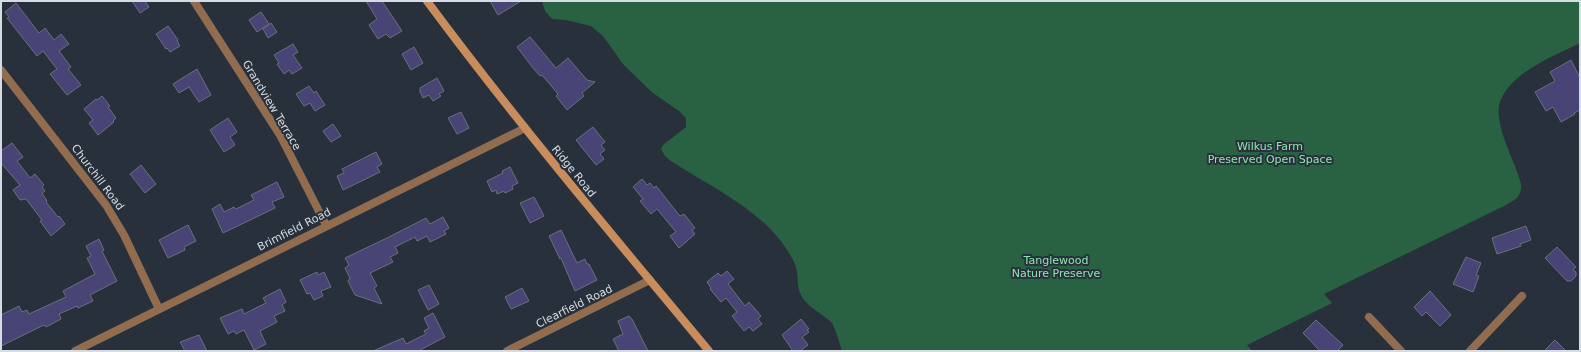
<svg xmlns="http://www.w3.org/2000/svg" width="1581" height="352" font-family="'DejaVu Sans',sans-serif">
<rect width="100%" height="100%" fill="#28313b"/>
<path fill="#286242" d="M 542,1 L 1580,1 L 1580,43 C 1554,56 1514,71 1501,99 C 1496,109 1500,125 1503,135 C 1508,152 1517,168 1521,184 C 1522,198 1514,200 1504,206 L 1324,294 L 1332,303 L 1247,345 L 1252,351 L 842,351 C 841,347 834,325 832,323 C 823,314 809,308 802,297 C 795,286 800,273 794,262 C 769,212 715,190 671,161 L 665,156 L 661,149 L 663,145 L 686,127 L 686,118 L 679,111 L 653,93 L 632,73 L 623,64 L 603,36 L 591,26 L 566,20 L 552,19 L 545,11 Z"/>
<g fill="#484476" stroke="#6d6d7c">
<path d="M 132,1 L 145,1 L 149,7 L 140,13 Z"/>
<path d="M 366,1 L 382,1 L 402,31 L 390,38 L 386,34 L 378,39 L 369,25 L 377,19 Z"/>
<path d="M 490,1 L 521,1 L 498,15 Z"/>
<path d="M 16,3 L 39,33 L 45,28 L 54,40 L 61,34 L 69,44 L 59,51 L 71,67 L 68,69 L 81,85 L 67,95 L 50,74 L 57,69 L 43,51 L 37,56 L 7,18 L 9,17 L 5,12 Z"/>
<path d="M 261,12 L 269,24 L 257,32 L 249,20 Z"/>
<path d="M 271,23 L 277,32 L 268,38 L 263,29 Z"/>
<path d="M 168,26 L 178,40 L 177,41 L 180,46 L 170,52 L 167,48 L 166,49 L 156,34 Z"/>
<path d="M 530,37 L 556,68 L 568,58 L 587,80 L 595,82 L 582,93 L 584,96 L 567,110 L 556,96 L 558,94 L 542,75 L 540,76 L 533,68 L 517,47 Z"/>
<path d="M 293,44 L 298,52 L 293,55 L 302,68 L 292,74 L 289,70 L 284,74 L 277,64 L 279,63 L 274,55 Z"/>
<path d="M 414,47 L 423,63 L 411,70 L 402,54 Z"/>
<path d="M 1571,60 L 1580,78 L 1580,110 L 1574,113 L 1575,114 L 1561,122 L 1553,107 L 1546,111 L 1535,92 L 1555,81 L 1550,72 Z"/>
<path d="M 197,69 L 211,95 L 199,102 L 189,87 L 179,93 L 173,84 Z"/>
<path d="M 437,78 L 444,91 L 439,94 L 441,96 L 433,101 L 429,95 L 423,98 L 420,92 L 420,88 Z"/>
<path d="M 309,86 L 314,93 L 316,91 L 325,105 L 315,111 L 310,103 L 304,106 L 296,94 Z"/>
<path d="M 102,96 L 110,106 L 108,107 L 116,118 L 113,121 L 114,122 L 98,135 L 89,123 L 93,120 L 84,109 L 96,99 L 97,100 Z"/>
<path d="M 461,112 L 469,128 L 457,134 L 448,118 Z"/>
<path d="M 228,118 L 237,132 L 230,137 L 235,145 L 224,152 L 210,130 Z"/>
<path d="M 333,124 L 341,136 L 331,142 L 323,131 Z"/>
<path d="M 593,127 L 605,142 L 601,145 L 605,150 L 600,154 L 604,159 L 596,165 L 576,140 Z"/>
<path d="M 12,143 L 23,157 L 17,161 L 30,178 L 35,174 L 44,185 L 42,187 L 45,191 L 42,193 L 47,201 L 46,202 L 58,217 L 59,216 L 65,224 L 51,236 L 40,221 L 42,220 L 26,199 L 20,200 L 13,190 L 20,185 L 1,163 L 1,151 Z"/>
<path d="M 376,152 L 382,164 L 377,167 L 380,172 L 343,190 L 337,176 L 344,173 L 342,169 Z"/>
<path d="M 141,165 L 156,184 L 145,193 L 130,174 Z"/>
<path d="M 510,167 L 518,183 L 512,186 L 513,189 L 505,193 L 504,191 L 497,194 L 496,190 L 492,192 L 487,181 L 503,173 L 502,171 Z"/>
<path d="M 642,179 L 647,185 L 650,183 L 654,188 L 656,186 L 680,216 L 684,214 L 695,228 L 692,230 L 695,234 L 679,248 L 670,236 L 676,232 L 657,209 L 651,214 L 640,201 L 643,199 L 633,187 Z"/>
<path d="M 277,182 L 284,197 L 272,202 L 275,208 L 223,233 L 212,209 L 220,204 L 224,212 L 234,207 L 236,209 L 254,200 L 251,195 Z"/>
<path d="M 534,197 L 544,216 L 530,223 L 520,203 Z"/>
<path d="M 443,217 L 449,228 L 444,231 L 446,234 L 430,242 L 427,236 L 417,241 L 415,237 L 395,247 L 398,253 L 390,257 L 393,262 L 370,273 L 377,286 L 374,288 L 382,304 L 355,295 L 348,281 L 350,278 L 345,268 L 349,265 L 345,258 L 389,237 L 426,218 L 430,224 Z"/>
<path d="M 188,225 L 196,241 L 184,247 L 185,250 L 168,258 L 159,240 Z"/>
<path d="M 1526,226 L 1531,240 L 1520,244 L 1521,246 L 1497,254 L 1492,238 Z"/>
<path d="M 561,230 L 577,263 L 585,259 L 587,264 L 589,264 L 597,280 L 575,291 L 561,258 L 560,259 L 549,236 Z"/>
<path d="M 99,239 L 104,250 L 102,251 L 117,281 L 90,295 L 93,301 L 78,308 L 77,306 L 59,314 L 61,319 L 46,327 L 44,325 L 1,346 L 1,315 L 19,306 L 22,312 L 27,310 L 29,314 L 66,297 L 63,291 L 95,274 L 87,258 L 91,256 L 86,246 Z"/>
<path d="M 1557,247 L 1576,267 L 1573,270 L 1576,272 L 1576,276 L 1571,281 L 1567,281 L 1545,258 Z"/>
<path d="M 1466,257 L 1481,263 L 1476,275 L 1479,276 L 1473,292 L 1453,284 Z"/>
<path d="M 727,271 L 734,279 L 728,284 L 745,306 L 749,302 L 761,316 L 758,319 L 762,324 L 753,331 L 749,327 L 744,331 L 732,316 L 737,312 L 726,298 L 721,302 L 710,289 L 711,288 L 707,282 L 718,273 L 721,276 Z"/>
<path d="M 317,272 L 318,275 L 324,272 L 331,287 L 321,291 L 323,296 L 314,300 L 310,293 L 307,294 L 300,280 Z"/>
<path d="M 429,285 L 439,304 L 428,310 L 418,290 Z"/>
<path d="M 522,288 L 529,301 L 511,309 L 505,297 Z"/>
<path d="M 280,289 L 286,302 L 282,305 L 285,311 L 274,316 L 277,322 L 260,331 L 266,344 L 254,350 L 244,330 L 236,334 L 234,331 L 228,334 L 220,318 L 242,309 L 244,314 L 266,303 L 263,298 Z"/>
<path d="M 1430,291 L 1451,315 L 1440,326 L 1426,312 L 1422,316 L 1414,307 Z"/>
<path d="M 433,313 L 445,337 L 418,351 L 373,351 L 403,338 L 406,344 L 426,334 L 424,331 L 429,328 L 424,318 Z"/>
<path d="M 629,316 L 632,319 L 648,351 L 619,351 L 613,339 L 623,334 L 618,321 Z"/>
<path d="M 801,319 L 809,329 L 807,330 L 809,332 L 802,337 L 808,345 L 800,351 L 793,351 L 782,335 Z"/>
<path d="M 1316,320 L 1343,345 L 1337,351 L 1320,351 L 1303,333 Z"/>
<path d="M 199,335 L 207,351 L 185,351 L 180,342 Z"/>
<path d="M 1555,340 L 1566,351 L 1544,351 Z"/>
</g>
<g fill="none" stroke-linecap="round" stroke-linejoin="round">
<g stroke="#926c4f" stroke-width="8">
<path d="M 194,1 L 280,135 L 326,225"/>
<path d="M 1,70 L 106,205 L 124,235 L 159,309"/>
<path d="M 1369,317 L 1401,351"/>
<path d="M 75,351 L 525,128"/>
<path d="M 507,351 L 650,280"/>
<path d="M 1470,351 L 1522,296"/>
</g>
<path stroke="#c98d5d" stroke-width="8" d="M 427,1 C 516,121 613,236 709,351"/>
</g>
<g text-anchor="middle" stroke-width="4" stroke-linejoin="round" paint-order="stroke">
<g font-size="11" fill="#d6dce3" stroke="#28313b">
<text transform="translate(272 105) rotate(59)" y="4">Grandview Terrace</text>
<text transform="translate(574 171) rotate(51)" y="4">Ridge Road</text>
<text transform="translate(98 177) rotate(53)" y="4">Churchill Road</text>
<text transform="translate(294 229) rotate(-27)" y="4">Brimfield Road</text>
<text transform="translate(574 306) rotate(-26)" y="4">Clearfield Road</text>
</g>
<g font-size="11" fill="#8fe5b0" stroke="#28313b">
<text x="1270" y="150">Wilkus Farm<tspan x="1270" dy="13">Preserved Open Space</tspan></text>
<text x="1056" y="264">Tanglewood<tspan x="1056" dy="13">Nature Preserve</tspan></text>
</g>
</g>
<rect width="1581" height="352" fill="none" stroke="#d6dce3" stroke-width="4"/>
</svg>
